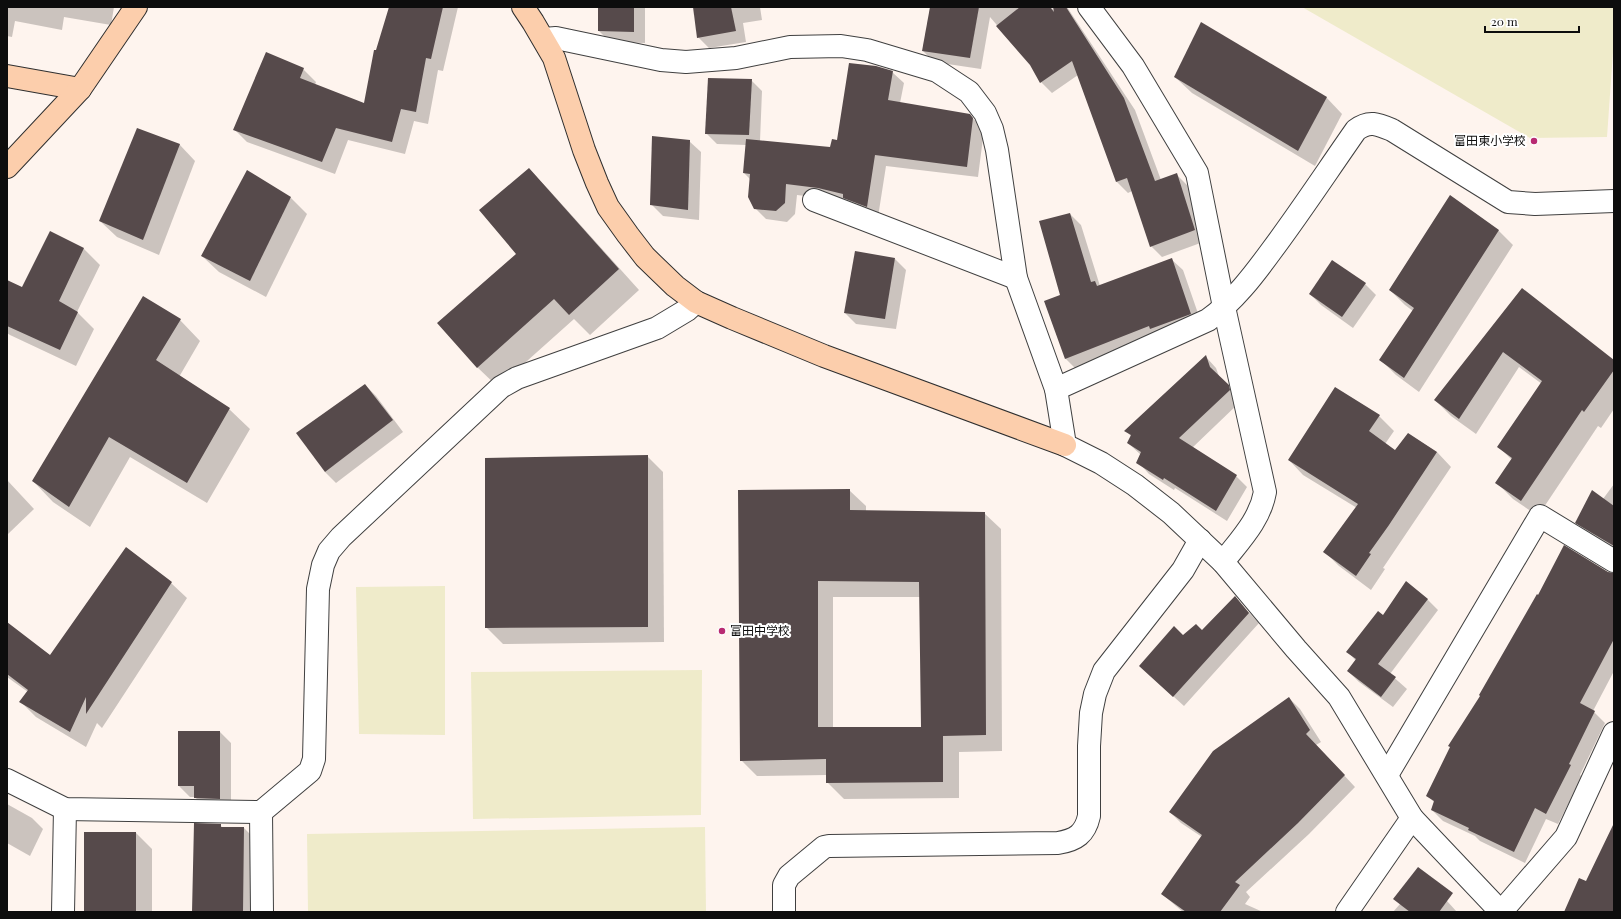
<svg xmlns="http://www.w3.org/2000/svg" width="1621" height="919" font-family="'Playfair Display','Noto Sans JP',serif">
<rect width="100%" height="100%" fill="#fef4ee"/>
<g fill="#efebca">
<path d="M 1302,7 L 1614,7 L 1614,38 L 1607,137 L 1530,138 Z"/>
<path d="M 445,586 L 445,735 L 359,734 L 356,587 Z"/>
<path d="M 702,670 L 701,815 L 473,819 L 471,672 Z"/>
<path d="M 705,827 L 706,912 L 308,912 L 307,834 Z"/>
</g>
<g fill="#0003" fill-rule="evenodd">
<path d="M 7,7 L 114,7 L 111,25 L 64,17 L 62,30 L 15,21 L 12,37 L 7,36 Z"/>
<path d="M 390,7 L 458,7 L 443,71 L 438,70 L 428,124 L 414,121 L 405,154 L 348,140 L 335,174 L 247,142 L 235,130 L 303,69 L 316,82 L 315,85 L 365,104 L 377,51 Z"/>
<path d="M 599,7 L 645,7 L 645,43 L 610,42 L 599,31 Z"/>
<path d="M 694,7 L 760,7 L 762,20 L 743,23 L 746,42 L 709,48 L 698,37 Z"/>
<path d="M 931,7 L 1051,7 L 1055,12 L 1054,7 L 1067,7 L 1135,110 L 1161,180 L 1177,175 L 1188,186 L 1206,241 L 1162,257 L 1151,246 L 1132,191 L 1128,193 L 1117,182 L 1078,75 L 1052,93 L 1041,82 L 1031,65 L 990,17 L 981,69 L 934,62 L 923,51 Z"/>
<path d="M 892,72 L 904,83 L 900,103 L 969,115 L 981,126 L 984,130 L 978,177 L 886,166 L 878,217 L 830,199 L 797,195 L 795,214 L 787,222 L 766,219 L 755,208 L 750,179 L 744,173 L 746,145 L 717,144 L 706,133 L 751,80 L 762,91 L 760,141 L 831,148 Z"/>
<path d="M 1175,77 L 1326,97 L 1342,114 L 1315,166 L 1192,93 Z"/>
<path d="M 689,141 L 701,152 L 699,220 L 663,216 L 652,205 Z"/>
<path d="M 179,144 L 195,161 L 159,255 L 117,237 L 100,221 Z"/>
<path d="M 529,169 L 549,190 L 639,290 L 590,335 L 574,319 L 498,387 L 477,367 L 518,254 Z"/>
<path d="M 291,198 L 307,214 L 266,297 L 219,272 L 202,256 Z"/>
<path d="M 1070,214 L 1081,225 L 1100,286 L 1171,259 L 1183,270 L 1202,325 L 1077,370 L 1066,359 L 1045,302 L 1061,295 Z"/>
<path d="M 1498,230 L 1513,245 L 1419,392 L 1396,375 L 1381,360 L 1413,311 L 1405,305 L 1390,290 Z"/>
<path d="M 51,233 L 84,249 L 100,265 L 77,312 L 94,329 L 76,366 L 10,335 L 7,333 L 7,291 L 23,289 Z"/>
<path d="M 895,259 L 906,270 L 896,329 L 856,324 L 845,313 Z"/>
<path d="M 1332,261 L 1365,284 L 1376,295 L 1353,328 L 1321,305 L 1310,294 Z"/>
<path d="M 1522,289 L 1614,362 L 1614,409 L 1601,428 L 1598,426 L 1538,516 L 1513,499 L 1497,483 L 1512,460 L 1499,447 L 1542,384 L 1519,367 L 1476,434 L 1451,416 L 1435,400 Z"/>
<path d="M 180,320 L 200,341 L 179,377 L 229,409 L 250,429 L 207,503 L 130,457 L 90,527 L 53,502 L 33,481 Z"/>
<path d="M 1206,357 L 1216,368 L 1220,379 L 1239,397 L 1240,402 L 1192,448 L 1236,476 L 1247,487 L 1227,521 L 1175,488 L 1174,490 L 1149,474 L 1138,462 L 1141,455 L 1128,443 L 1131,436 L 1126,431 Z"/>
<path d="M 365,385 L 376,396 L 403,432 L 336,483 L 325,472 Z"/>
<path d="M 1379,416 L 1394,431 L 1385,444 L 1395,451 L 1408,434 L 1437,452 L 1451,467 L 1383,568 L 1385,569 L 1371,590 L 1339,566 L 1325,552 L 1357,508 L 1303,475 L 1289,460 Z"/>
<path d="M 647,456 L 663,472 L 664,642 L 503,644 L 486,627 Z"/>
<path d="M 7,480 L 34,509 L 8,534 L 7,533 Z"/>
<path d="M 1614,484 L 1614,550 L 1588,534 L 1576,523 L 1603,499 Z"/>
<path d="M 849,490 L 866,506 L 866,512 L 984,513 L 1001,529 L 1002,751 L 959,752 L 959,798 L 844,799 L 827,782 L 827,775 L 757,776 L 741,760 ZM 833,597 L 920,597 L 922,728 L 833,728 Z"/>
<path d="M 127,548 L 171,583 L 187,598 L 102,728 L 97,723 L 86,747 L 36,717 L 21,702 L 28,692 L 7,677 L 7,624 L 51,656 Z"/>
<path d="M 1614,585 L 1614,671 L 1593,711 L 1605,723 L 1580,775 L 1582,777 L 1558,824 L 1546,819 L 1525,863 L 1480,841 L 1475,836 L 1443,821 L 1432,810 L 1435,803 L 1428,796 L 1481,696 L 1539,596 Z"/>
<path d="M 1235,598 L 1259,623 L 1184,706 L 1151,676 L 1184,636 L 1202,632 Z"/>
<path d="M 1427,599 L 1438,610 L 1390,674 L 1407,689 L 1393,707 L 1359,682 L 1348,671 L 1356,661 L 1348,652 L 1383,616 Z"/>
<path d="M 1289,698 L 1300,709 L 1321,742 L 1316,745 L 1355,787 L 1309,834 L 1246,892 L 1250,897 L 1245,904 L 1263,912 L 1183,912 L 1162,894 L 1202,837 L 1181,823 L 1170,812 Z"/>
<path d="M 220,732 L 231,743 L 231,810 L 206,809 L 195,797 L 190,797 L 179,786 Z"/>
<path d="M 7,804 L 32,818 L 43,829 L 30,856 L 7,843 Z"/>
<path d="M 220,825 L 223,828 L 244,828 L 260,844 L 259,912 L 193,912 Z"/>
<path d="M 85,833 L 136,833 L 152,849 L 152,912 L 85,912 Z"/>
<path d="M 1416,872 L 1447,901 L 1457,912 L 1393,912 L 1400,904 Z"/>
</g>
<g fill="#564a4b" fill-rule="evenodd">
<path d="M 389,7 L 443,7 L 431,59 L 426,58 L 416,112 L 401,109 L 392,142 L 336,128 L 322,162 L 233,130 L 266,52 L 304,68 L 300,78 L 364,103 L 374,50 L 376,50 Z"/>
<path d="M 598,7 L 634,7 L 634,32 L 598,31 Z"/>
<path d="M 693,7 L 731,7 L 736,31 L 697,38 Z"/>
<path d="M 930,7 L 979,7 L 970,58 L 922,51 Z"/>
<path d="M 1020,7 L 1050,7 L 1054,12 L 1053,7 L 1066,7 L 1124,98 L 1155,181 L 1177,173 L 1195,230 L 1150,247 L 1127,178 L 1116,182 L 1072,61 L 1040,83 L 1030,65 L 996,26 Z"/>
<path d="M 1201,22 L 1327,97 L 1298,151 L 1174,77 Z"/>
<path d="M 849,63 L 876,66 L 893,71 L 888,100 L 970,114 L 973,118 L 967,167 L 875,155 L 867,207 L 843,198 L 843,194 L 818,188 L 786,184 L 785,203 L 776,211 L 754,209 L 748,197 L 750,174 L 743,173 L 746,139 L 830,147 L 832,139 L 837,140 Z"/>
<path d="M 708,78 L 752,79 L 749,135 L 705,134 Z"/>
<path d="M 137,128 L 180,144 L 143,240 L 99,221 Z"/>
<path d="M 652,136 L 690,140 L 688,210 L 650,205 Z"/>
<path d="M 529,168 L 619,269 L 569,315 L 554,299 L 477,368 L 437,323 L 516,254 L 479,210 Z"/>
<path d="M 247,170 L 291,197 L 250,281 L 201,256 Z"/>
<path d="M 1450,195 L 1499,230 L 1404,378 L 1379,360 L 1414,308 L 1389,290 Z"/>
<path d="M 1070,213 L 1091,282 L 1095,281 L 1097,286 L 1172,258 L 1191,314 L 1150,329 L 1149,326 L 1065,359 L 1044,301 L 1060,295 L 1039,221 Z"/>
<path d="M 50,231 L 84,248 L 59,301 L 78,312 L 60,350 L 7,326 L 7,280 L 22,287 Z"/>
<path d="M 855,251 L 895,258 L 885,319 L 844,313 Z"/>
<path d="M 1332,260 L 1366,283 L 1342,317 L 1309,294 Z"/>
<path d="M 1522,288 L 1614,360 L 1614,370 L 1584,412 L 1582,410 L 1521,501 L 1495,483 L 1512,458 L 1497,447 L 1542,381 L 1503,352 L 1459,419 L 1434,400 Z"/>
<path d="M 143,296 L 181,319 L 156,360 L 230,408 L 187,483 L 109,437 L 69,507 L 32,481 Z"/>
<path d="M 1206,355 L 1210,367 L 1229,385 L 1230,390 L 1179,438 L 1237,475 L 1216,511 L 1164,478 L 1163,480 L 1136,463 L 1141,452 L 1127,443 L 1131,435 L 1124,431 Z"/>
<path d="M 365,384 L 393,420 L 325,472 L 296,433 Z"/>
<path d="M 1335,387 L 1380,415 L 1369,431 L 1395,450 L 1408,433 L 1437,452 L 1389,525 L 1369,553 L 1371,554 L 1356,576 L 1323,552 L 1358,504 L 1288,460 Z"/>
<path d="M 648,455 L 648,627 L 485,628 L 485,458 Z"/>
<path d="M 850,489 L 850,510 L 985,512 L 986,735 L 943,736 L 943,782 L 826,783 L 826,759 L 740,761 L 738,490 ZM 818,581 L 919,582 L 921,727 L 818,727 Z"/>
<path d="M 1592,490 L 1614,506 L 1614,546 L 1575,523 Z"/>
<path d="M 1564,545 L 1608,572 L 1614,573 L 1614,639 L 1580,703 L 1595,711 L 1569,764 L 1571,765 L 1546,814 L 1535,808 L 1514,852 L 1468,830 L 1469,828 L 1431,810 L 1434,801 L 1426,796 L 1450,747 L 1448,746 L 1480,696 L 1479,695 L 1537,594 L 1538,595 Z"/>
<path d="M 126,547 L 172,582 L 86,714 L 86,697 L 70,732 L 19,702 L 28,690 L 7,674 L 7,622 L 50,655 Z"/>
<path d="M 1406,581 L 1428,599 L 1378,664 L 1396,677 L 1381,697 L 1347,671 L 1356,659 L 1346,652 L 1378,611 L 1383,615 Z"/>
<path d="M 1235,596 L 1249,613 L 1173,697 L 1139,666 L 1174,626 L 1183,635 L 1196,624 L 1202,630 Z"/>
<path d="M 1289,697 L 1310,730 L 1306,734 L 1345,775 L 1298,823 L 1235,882 L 1240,885 L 1220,912 L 1186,912 L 1161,894 L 1202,835 L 1169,812 L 1213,751 Z"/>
<path d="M 178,731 L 220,731 L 220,799 L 194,798 L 194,786 L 178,786 Z"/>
<path d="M 194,823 L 221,824 L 221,827 L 244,827 L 243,912 L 192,912 Z"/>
<path d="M 1614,823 L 1614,912 L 1564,912 L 1579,878 L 1586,881 Z"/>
<rect x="84" y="832" width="52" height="80"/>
<path d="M 1418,867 L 1453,893 L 1439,912 L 1410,912 L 1393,899 Z"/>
</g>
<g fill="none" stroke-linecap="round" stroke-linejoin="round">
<g stroke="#404040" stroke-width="24">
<g id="street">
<path d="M 1089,7 L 1133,66 L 1197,173 L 1224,307 L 1265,492 C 1260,520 1240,540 1223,562"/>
<path d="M 544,39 L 556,38 L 661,60 L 686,62 L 736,58 L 790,47 L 841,46 L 867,50 L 937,71 L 969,92 L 985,113 L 992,129 L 997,150 L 1016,278 L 1056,389"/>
<path d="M 814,200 L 1016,278"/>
<path d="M 1387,775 L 1540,516 L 1614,561"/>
<path d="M 7,780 L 65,809 L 261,812 L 310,771 L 314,759 L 318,589 L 323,565 L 329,551 L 341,537 L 501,387 L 517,378 L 657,328 L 687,310 L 696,302"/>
<path d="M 261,812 L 262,912"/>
<path d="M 63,912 L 65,809"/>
<path d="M 784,912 L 784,885 L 789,876 L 824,847 L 829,846 L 1058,843 C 1076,840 1085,834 1089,816 L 1089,746 L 1091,713 L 1095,694 L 1104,671 L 1183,570 L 1200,540"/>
<path d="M 1347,912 L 1412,818"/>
<path d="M 1501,912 L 1412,818 L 1339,697 L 1296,649 L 1223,562 L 1171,513 L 1135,485 L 1101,463 L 1065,445 L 1056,389 L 1208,320 C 1234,301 1253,276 1272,250 C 1301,211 1328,170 1356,130 C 1369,120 1378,124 1392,130 L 1508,202 L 1535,204 L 1614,201"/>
<path d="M 1501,912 L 1566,837 L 1614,733"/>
</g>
</g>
<g stroke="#2f2f2f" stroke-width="24">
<g id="secondary">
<path d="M 523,7 L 533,22 L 554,58 L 584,150 L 597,183 L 608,207 L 628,235 L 645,257 L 675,286 L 696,302 L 732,318 L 824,356 L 1065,445"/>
<path d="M 7,76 L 80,89"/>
<path d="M 7,167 L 80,89 L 136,7"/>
</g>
</g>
<use href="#street" stroke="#fff" stroke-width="22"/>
<use href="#secondary" stroke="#fcceac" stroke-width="22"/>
</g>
<g fill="#b82a72" stroke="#fff" stroke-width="1.5">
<circle cx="1534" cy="141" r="4"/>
<circle cx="722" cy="631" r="4"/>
</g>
<g text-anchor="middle" stroke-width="4" stroke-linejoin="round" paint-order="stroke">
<g font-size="12" fill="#0d0d0d" stroke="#fff" text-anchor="end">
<text x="1526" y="145">富田東小学校</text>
<text x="730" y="635" text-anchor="start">富田中学校</text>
</g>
</g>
<rect width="1621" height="919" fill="none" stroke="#0d0d0d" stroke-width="16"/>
<path d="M1485 26v6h94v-6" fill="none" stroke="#0d0d0d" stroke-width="2"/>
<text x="1491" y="26" font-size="12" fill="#0d0d0d" stroke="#ffffff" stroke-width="3" paint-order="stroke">20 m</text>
</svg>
